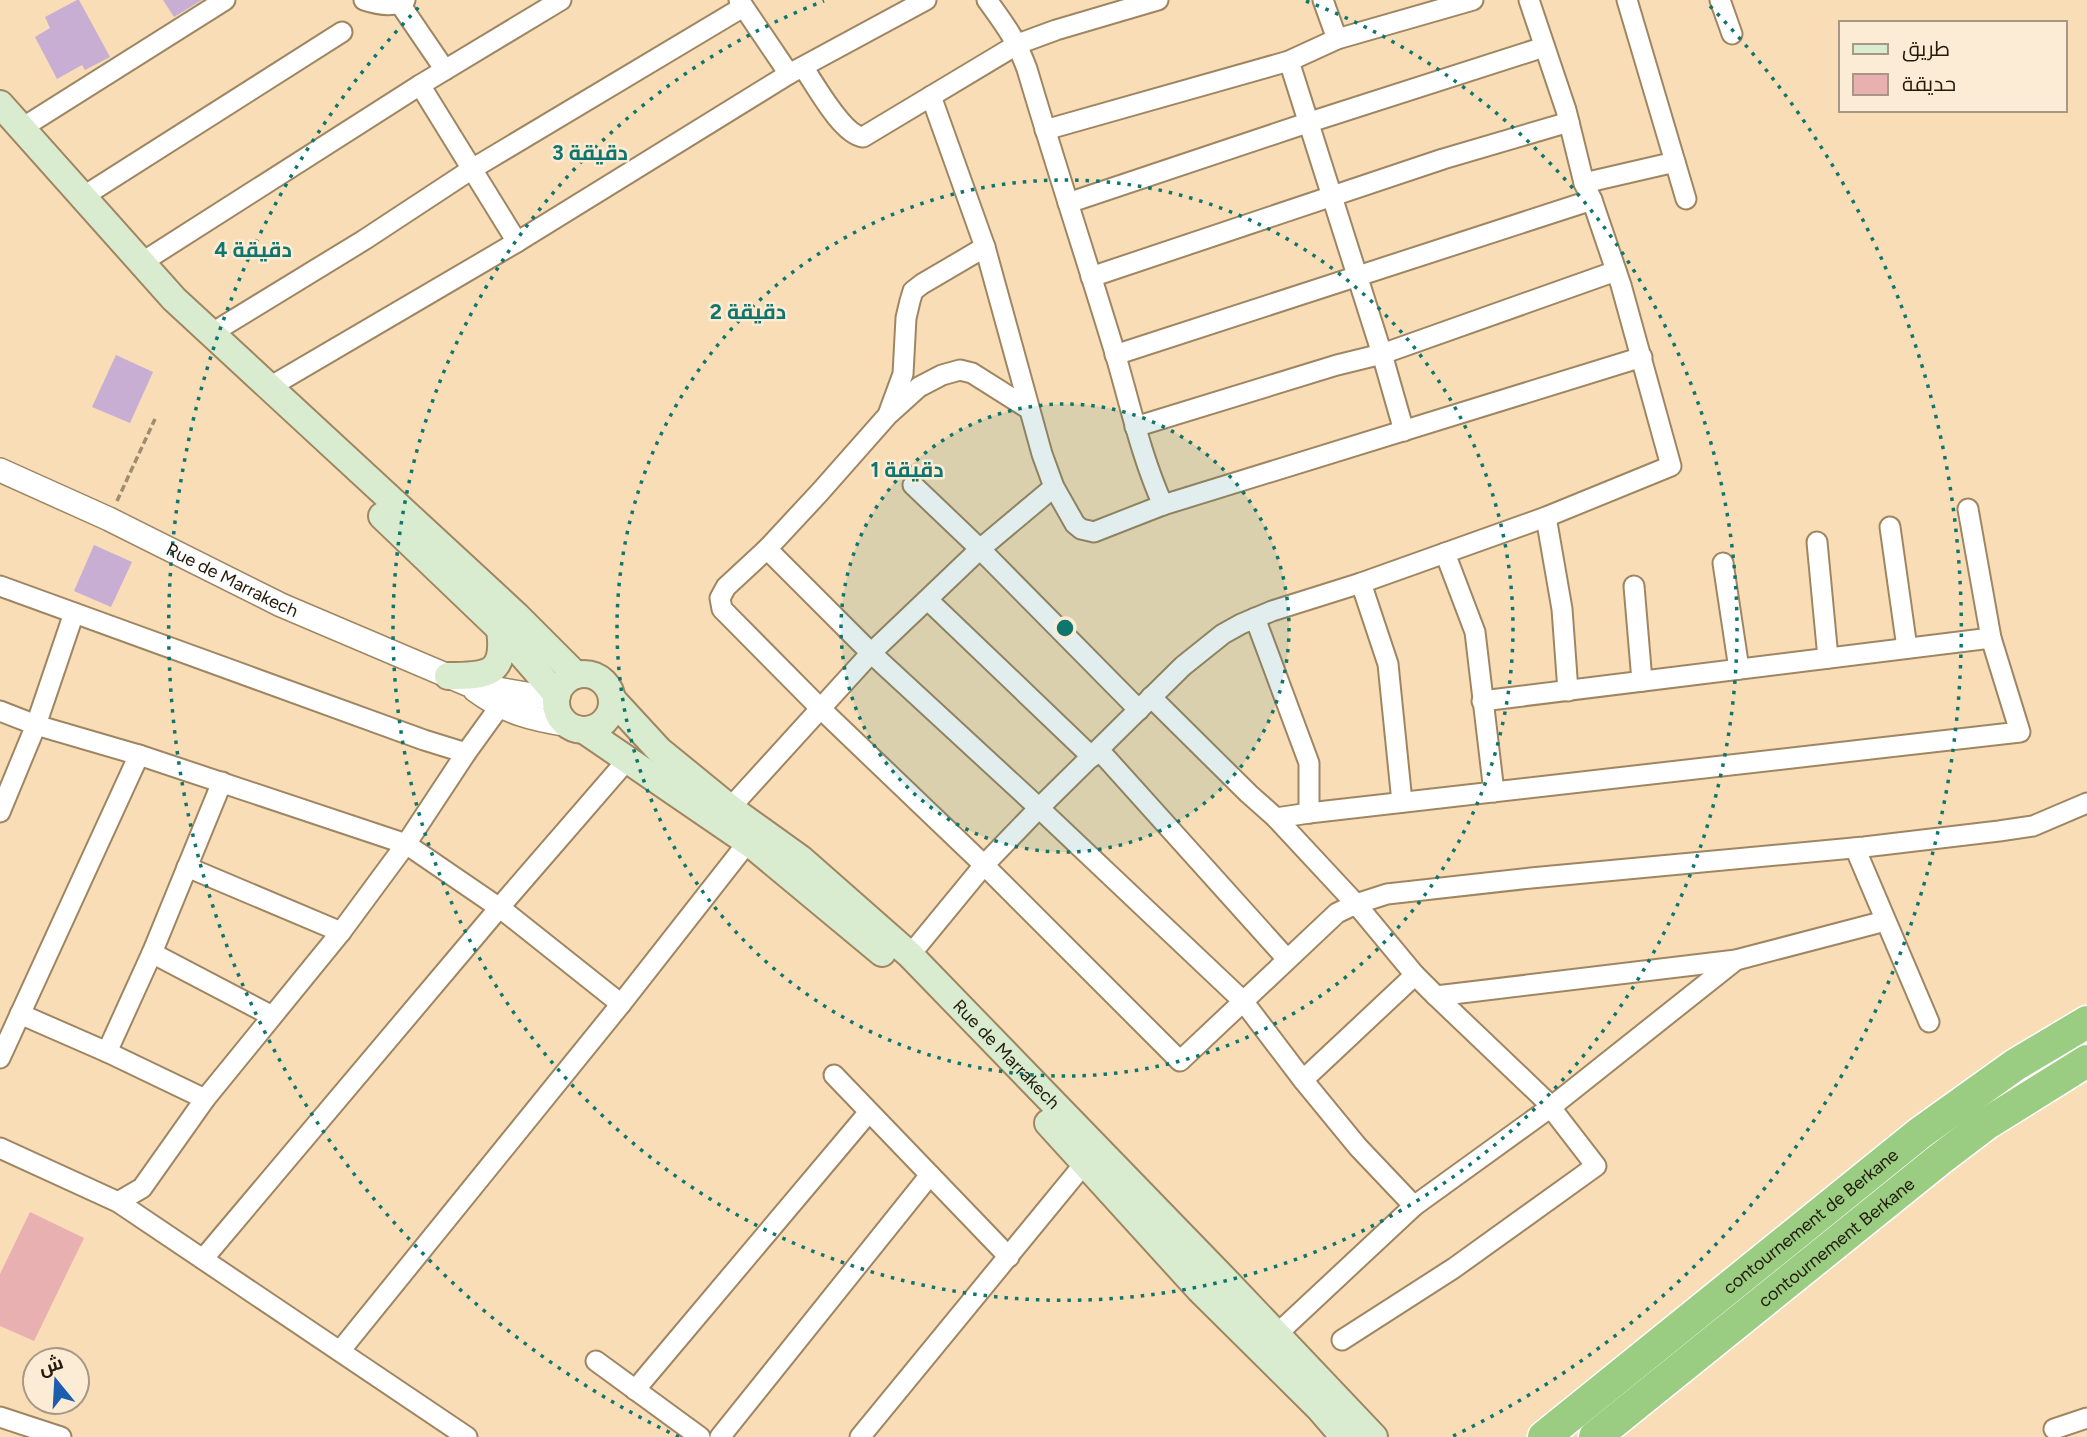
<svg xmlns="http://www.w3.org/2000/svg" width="2087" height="1437" font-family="Figtree,Cairo,sans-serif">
<rect width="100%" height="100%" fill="#f8ddb7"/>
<path fill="#e9b0b2" d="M 30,1212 L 84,1238 L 34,1341 L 0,1326 L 0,1274 Z"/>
<g fill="#c8aed2">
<path d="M 77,0 L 79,0 L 110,57 L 85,70 L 82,65 L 57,79 L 35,37 L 50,28 L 45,17 Z"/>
<path d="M 163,0 L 202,0 L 174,17 Z"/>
<path d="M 116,355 L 153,372 L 130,423 L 92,407 Z"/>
<path d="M 94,545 L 132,562 L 111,607 L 74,591 Z"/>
</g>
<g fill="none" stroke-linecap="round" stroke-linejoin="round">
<g stroke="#9f8662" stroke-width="23">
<g id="minor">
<path d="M 364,0 C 376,4 394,8 405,0"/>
<path d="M 739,0 L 789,74"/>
<path d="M 987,0 C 1005,25 1016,39 1027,69 C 1055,164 1086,258 1115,353 C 1130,404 1141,456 1163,505"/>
<path d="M 1323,0 L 1337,39 L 1473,0"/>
<path d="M 1627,0 L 1686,199"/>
<path d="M 1720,0 L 1732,34"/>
<path d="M 400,4 L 445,70"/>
<path d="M 1289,61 L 1382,354 L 1404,431"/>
<path d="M 803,67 C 815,84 842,135 863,137 L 1018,44 L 1056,30 L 1158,0"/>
<path d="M 420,85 L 517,242"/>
<path d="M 931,96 L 985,247 L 1042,454 L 1054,487 L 1075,524 L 1081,529 L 1094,532 L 1163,505 L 1642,357"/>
<path d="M 22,128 L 225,0"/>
<path d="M 1045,130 L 1289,61 L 1337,39"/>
<path d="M 1584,183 L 1675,162"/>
<path d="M 84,196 L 342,32"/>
<path d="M 1068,203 L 1304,124 L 1544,47"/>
<path d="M 141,263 L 420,85 L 561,0"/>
<path d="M 1091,277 L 1443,159 L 1569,122"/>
<path d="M 212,333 L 364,240 L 472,169 L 743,7"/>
<path d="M 1115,355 L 1592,200"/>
<path d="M 268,388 L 517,242 L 789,74 L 926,0"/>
<path d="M 1029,409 L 972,373 L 960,370 L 942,375 L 919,387 L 888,415 L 820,492 L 767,549 L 726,587 L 720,598 L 722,609 L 820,708 L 984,865 L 1180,1061 L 1337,913 L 1356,904 L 1387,894 L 1531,878 L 1864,847 L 1999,831 L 2033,826 L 2087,803"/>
<path d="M 889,412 L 903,374 L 906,318 L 910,301 L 913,291 L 922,284 L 985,247"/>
<path d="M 1135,427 L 1337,365 L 1382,354 L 1616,271"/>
<path d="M 913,485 L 980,549 L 1139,710"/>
<path d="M 1546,517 L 1562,609 L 1568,691"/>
<path d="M 1890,527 L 1907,648"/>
<path d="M 1817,542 L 1828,658"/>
<path d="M 767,549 L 871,653 L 1039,808 L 1243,1001 L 1303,1080 L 1358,1147 L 1414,1206"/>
<path d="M 1445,553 L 1475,632 L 1494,792"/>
<path d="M 1723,563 L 1739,669"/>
<path d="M 1361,583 L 1388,664 L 1402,802"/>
<path d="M 0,586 L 424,740 L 466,753"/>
<path d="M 1634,586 L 1642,681"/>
<path d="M 929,601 L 1092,757"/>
<path d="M 1255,618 L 1309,763 L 1309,813"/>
<path d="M 1151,697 L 1249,794 L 1276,818 L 1356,904 L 1415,975 L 1436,996 L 1545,1100 L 1596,1166 L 1454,1268 L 1342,1340"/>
<path d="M 1482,701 L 1991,638"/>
<path d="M 0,711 L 36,725 L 139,755 L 406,844 L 504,911 L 621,1004"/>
<path d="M 1099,750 L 1287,959"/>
<path d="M 730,808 L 871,653 L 980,549 L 1054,487"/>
<path d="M 0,812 L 36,725 L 74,613"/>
<path d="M 1276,818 L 1309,813 L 2020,732 L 1991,638 L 1968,509"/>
<path d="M 1855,848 L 1929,1022"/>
<path d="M 187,867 L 341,932"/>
<path d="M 152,953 L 272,1016"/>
<path d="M 910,955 L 984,865 L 1039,808 L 1183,666 L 1223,634 L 1241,624 L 1272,611 L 1361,583 L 1546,517 L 1671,466 L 1621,285 L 1592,200 L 1584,183 L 1566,110 L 1529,0"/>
<path d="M 1436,996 L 1736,960 L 1885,921"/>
<path d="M 20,1014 L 107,1052 L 205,1099"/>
<path d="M 107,1052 L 152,953 L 222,782"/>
<path d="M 0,1058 L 139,755"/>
<path d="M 834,1075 L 1009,1257"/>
<path d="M 1303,1080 L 1415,975"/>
<path d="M 0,1148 L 118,1202 L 467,1437"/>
<path d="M 118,1202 L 142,1188 L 205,1099 L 341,932 L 406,844 L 466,753 L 500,706"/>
<path d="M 203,1259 L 499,908 L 628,759"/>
<path d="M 1277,1334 L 1414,1206 L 1551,1107 L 1736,960"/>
<path d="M 340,1351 L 621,1004 L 748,842"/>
<path d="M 596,1361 L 700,1437"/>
<path d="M 635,1390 L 869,1112"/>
<path d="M 0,1417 L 61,1437"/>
<path d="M 2054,1429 L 2087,1418"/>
<path d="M 720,1437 L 930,1175"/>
<path d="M 860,1437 L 1084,1164"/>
</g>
</g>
<g stroke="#9f8662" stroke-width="26">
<g id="tertiary">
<path id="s1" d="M 0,470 L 109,519 L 281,605 L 467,684 L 556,699"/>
<path d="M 475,690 C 506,713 532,719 569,725"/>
</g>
</g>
<g stroke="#9f8662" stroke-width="30">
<g id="secondary">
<path d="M 0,104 L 174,299 L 517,616 L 576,675"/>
<path d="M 382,516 L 500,629 L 557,695"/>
<circle cx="584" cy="702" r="28"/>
<path d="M 448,676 C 488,676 506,675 500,629"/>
<path id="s2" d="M 612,699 L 659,750 L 730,808 L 801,859 L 910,955 L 1226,1281 L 1374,1437"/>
<path d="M 584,730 L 752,845 L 882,953"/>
<path d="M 1048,1123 L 1199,1289 L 1319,1408 L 1344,1437"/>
</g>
</g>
<g stroke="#fff" stroke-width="35">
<g id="trunk">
<path id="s3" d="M 1544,1437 L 1920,1133 L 2015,1065 L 2087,1022"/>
<path id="s4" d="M 1595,1437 L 1940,1159 L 1986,1124 L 2087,1061"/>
</g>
</g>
<path stroke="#a08c6f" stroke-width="3.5" stroke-dasharray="7 3.5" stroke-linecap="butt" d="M 117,501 L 155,419"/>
<use href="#minor" stroke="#fff" stroke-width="19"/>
<use href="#tertiary" stroke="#fff" stroke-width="23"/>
<use href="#secondary" stroke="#d9ecd0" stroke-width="26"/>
<use href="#trunk" stroke="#9acc82" stroke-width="32"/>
</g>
<circle cx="1065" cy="628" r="224" fill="#0f766e" fill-opacity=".12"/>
<g fill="none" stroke="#0f766e" stroke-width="3.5" stroke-dasharray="3.5 7">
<circle cx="1065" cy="628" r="224"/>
<circle cx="1065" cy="628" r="448"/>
<path d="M1306 1A672 672 0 1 1 824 1"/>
<path d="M679 1437A896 896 0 0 1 420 6M1710 6A896 896 0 0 1 1451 1437"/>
</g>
<g text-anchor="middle" stroke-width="5" stroke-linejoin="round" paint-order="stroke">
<g font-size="18" fill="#241a0b" stroke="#fdecd5">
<text dy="6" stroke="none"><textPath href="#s1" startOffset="257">Rue de Marrakech</textPath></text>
<text dy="6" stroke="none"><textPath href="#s2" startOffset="532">Rue de Marrakech</textPath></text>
<text dy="6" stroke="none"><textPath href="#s3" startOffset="343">contournement de Berkane</textPath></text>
<text dy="6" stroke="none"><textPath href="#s4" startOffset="310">contournement Berkane</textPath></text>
</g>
</g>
<circle cx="1065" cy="628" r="10" fill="#0f766e" stroke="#fdecd5" stroke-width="3.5"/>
<g font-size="21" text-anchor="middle" font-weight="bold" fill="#0f766e" stroke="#fdecd5" stroke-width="5" stroke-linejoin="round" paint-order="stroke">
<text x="590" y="160">3 دقيقة</text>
<text x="253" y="257">4 دقيقة</text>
<text x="748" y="319">2 دقيقة</text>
<text x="907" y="477">1 دقيقة</text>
</g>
<rect x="1839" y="21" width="228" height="91" fill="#fdecd5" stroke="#a69884" stroke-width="2"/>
<rect x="1853" y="44" width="35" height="10" fill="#d9ecd0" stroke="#a69884" stroke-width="2"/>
<text x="1902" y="56" font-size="21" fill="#241a0b">طريق</text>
<rect x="1853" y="74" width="35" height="21" fill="#e9b0b2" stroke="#a69884" stroke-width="2"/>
<text x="1902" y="91" font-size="21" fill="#241a0b">حديقة</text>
<g transform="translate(56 1381) rotate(342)"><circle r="33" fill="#fdecd5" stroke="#a69884" stroke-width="2"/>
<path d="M0-5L12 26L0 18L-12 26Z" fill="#1c5dad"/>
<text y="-10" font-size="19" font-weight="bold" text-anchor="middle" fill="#241a0b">ش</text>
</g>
</svg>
